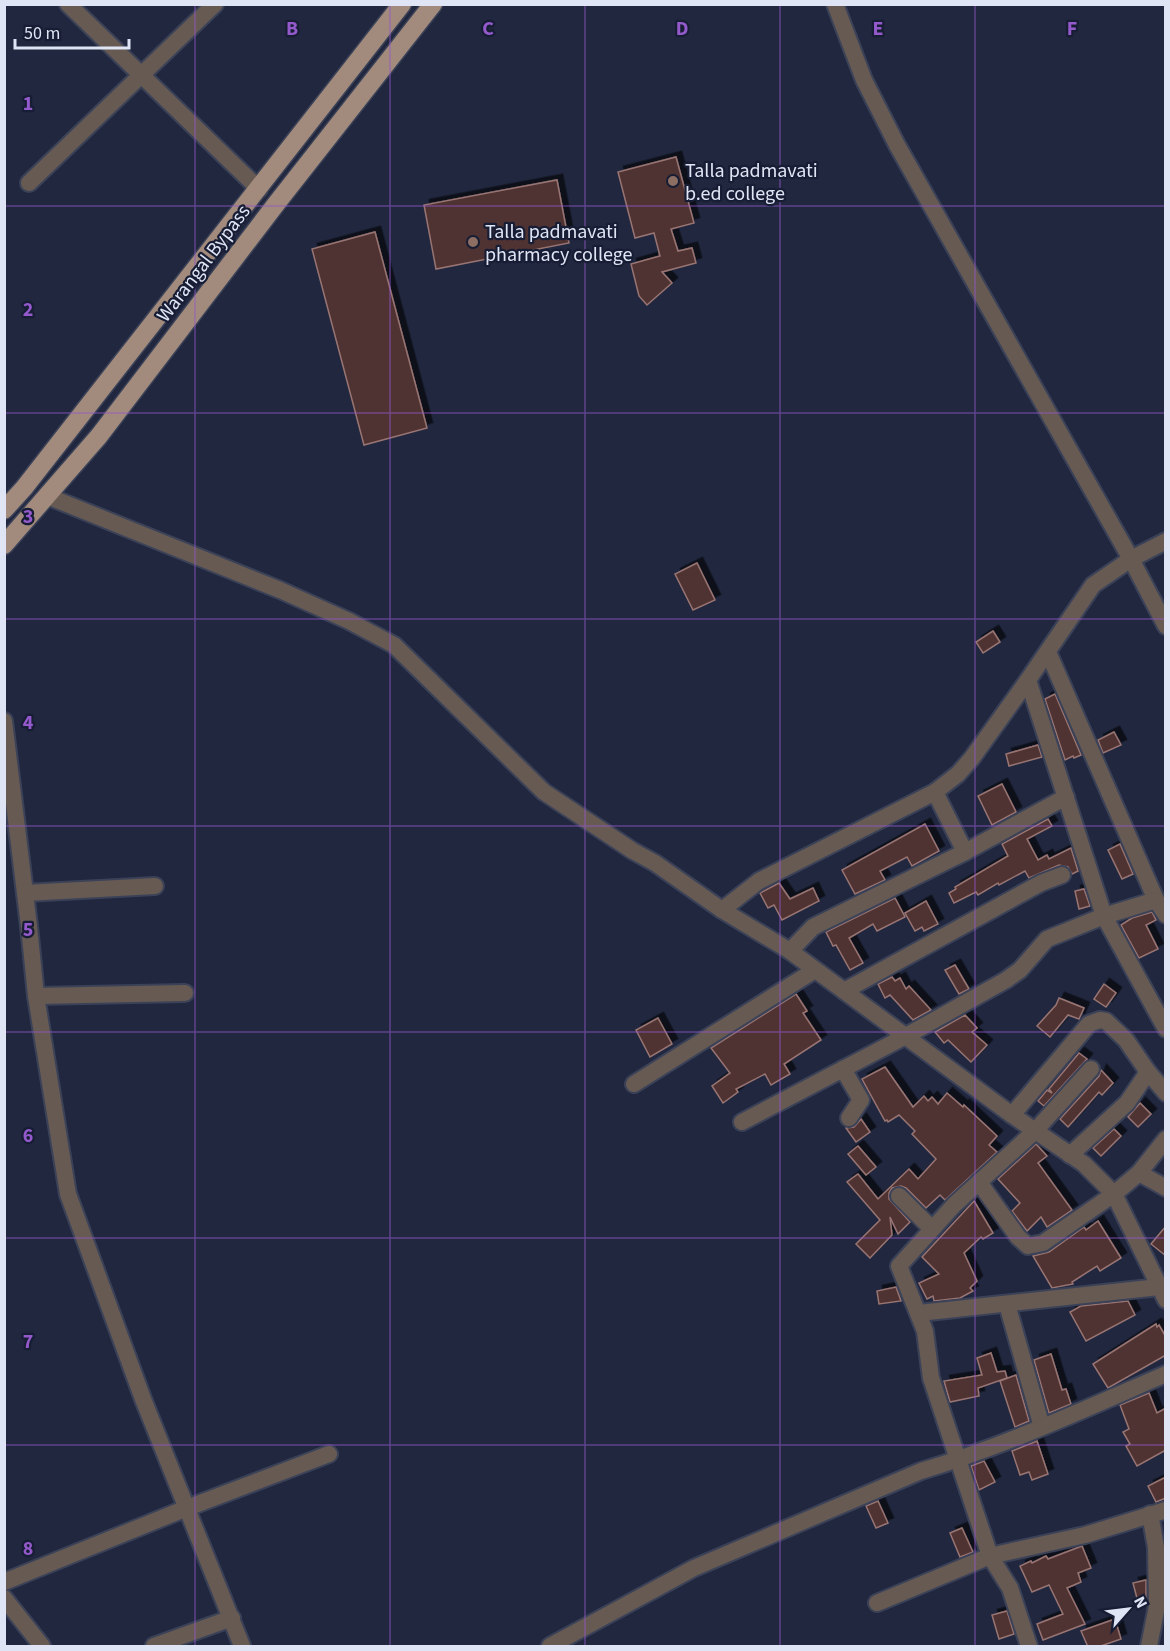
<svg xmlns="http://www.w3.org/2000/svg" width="1170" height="1651" font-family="'Source Sans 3',sans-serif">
<defs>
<filter id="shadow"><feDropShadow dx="5.5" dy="-5.5" stdDeviation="0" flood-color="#0009"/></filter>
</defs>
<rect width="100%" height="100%" fill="#20273e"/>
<g fill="#503231" stroke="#987573" stroke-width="1.5" filter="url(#shadow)">
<path d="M 676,157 L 694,223 L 671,229 L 678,251 L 692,248 L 696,263 L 662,272 L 672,283 L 647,305 L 639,296 L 631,264 L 660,256 L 654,233 L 635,238 L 618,172 Z"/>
<path d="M 557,180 L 569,243 L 436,269 L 424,205 Z"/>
<path d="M 375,232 L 427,428 L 364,445 L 312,249 Z"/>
<path d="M 697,563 L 715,600 L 693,610 L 675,574 Z"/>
<path d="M 993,631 L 1000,642 L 983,653 L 976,642 Z"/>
<path d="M 1055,694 L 1081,755 L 1074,758 L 1073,756 L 1065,760 L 1045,699 Z"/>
<path d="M 1114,732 L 1121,745 L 1103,753 L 1098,740 Z"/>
<path d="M 1038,745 L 1042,757 L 1009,766 L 1006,754 Z"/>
<path d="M 1002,784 L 1016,812 L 992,825 L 978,796 Z"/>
<path d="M 1048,819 L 1052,826 L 1027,839 L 1038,860 L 1047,855 L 1049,859 L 1071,848 L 1078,871 L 1072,874 L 1068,867 L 1059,865 L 1029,878 L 1025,871 L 999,885 L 998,883 L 978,895 L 976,892 L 954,903 L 949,893 L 956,889 L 955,887 L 1008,856 L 1002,844 Z"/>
<path d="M 925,824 L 939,851 L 912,866 L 907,857 L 880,871 L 885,880 L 855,894 L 842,870 Z"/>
<path d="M 1120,844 L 1133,874 L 1122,879 L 1108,850 Z"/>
<path d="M 779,883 L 790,899 L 813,888 L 819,901 L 782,920 L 774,905 L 768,908 L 760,893 Z"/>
<path d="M 1084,889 L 1090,906 L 1079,909 L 1075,891 Z"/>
<path d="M 895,898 L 905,917 L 877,931 L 873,924 L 849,938 L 863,963 L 850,970 L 836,945 L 833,946 L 826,932 Z"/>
<path d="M 926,901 L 938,924 L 924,931 L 922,927 L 915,931 L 905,913 Z"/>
<path d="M 1152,912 L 1156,920 L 1146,925 L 1158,949 L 1139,958 L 1121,925 L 1132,918 Z"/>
<path d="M 955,965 L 969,989 L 959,994 L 945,970 Z"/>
<path d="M 892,977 L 895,981 L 900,978 L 906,989 L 909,986 L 931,1010 L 913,1020 L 890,995 L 885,998 L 878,984 Z"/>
<path d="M 1104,984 L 1116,993 L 1106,1007 L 1094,999 Z"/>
<path d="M 796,994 L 807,1011 L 803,1013 L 821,1040 L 784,1064 L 790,1074 L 771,1085 L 765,1074 L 736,1089 L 738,1092 L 723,1103 L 712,1086 L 730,1073 L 711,1048 Z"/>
<path d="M 1059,998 L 1084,1008 L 1079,1019 L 1068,1015 L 1050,1037 L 1037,1026 L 1056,1005 Z"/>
<path d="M 965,1015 L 977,1028 L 972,1032 L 987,1045 L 971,1062 L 948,1040 L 944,1043 L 935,1032 Z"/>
<path d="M 658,1018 L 672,1044 L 650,1057 L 636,1030 Z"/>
<path d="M 1079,1053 L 1087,1059 L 1044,1106 L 1038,1101 L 1047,1090 L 1052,1093 L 1049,1089 Z"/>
<path d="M 885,1067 L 913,1107 L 924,1096 L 928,1101 L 932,1097 L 938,1104 L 947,1093 L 963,1107 L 964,1105 L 997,1136 L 989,1145 L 997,1152 L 945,1200 L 940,1195 L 926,1208 L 906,1188 L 901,1186 L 892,1188 L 889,1193 L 889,1199 L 910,1222 L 898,1234 L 890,1217 L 892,1235 L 870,1258 L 856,1244 L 880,1220 L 847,1182 L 858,1174 L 878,1199 L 909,1169 L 918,1179 L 936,1159 L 912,1134 L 915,1131 L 899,1115 L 888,1122 L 887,1120 L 885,1121 L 862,1079 Z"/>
<path d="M 1101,1070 L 1113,1083 L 1102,1095 L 1099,1092 L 1068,1127 L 1060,1119 L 1099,1076 Z"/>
<path d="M 1140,1103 L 1151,1114 L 1138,1127 L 1128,1117 Z"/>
<path d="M 861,1119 L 870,1132 L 856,1142 L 846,1128 L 854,1127 Z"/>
<path d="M 1114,1129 L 1121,1136 L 1101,1156 L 1093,1148 Z"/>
<path d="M 1036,1144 L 1047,1156 L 1038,1163 L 1072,1210 L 1047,1227 L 1041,1217 L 1027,1231 L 1012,1211 L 1020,1203 L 998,1179 Z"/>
<path d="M 858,1146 L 876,1167 L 866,1175 L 848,1154 Z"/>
<path d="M 974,1201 L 993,1233 L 983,1239 L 981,1237 L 964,1253 L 977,1281 L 970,1288 L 973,1291 L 960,1298 L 934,1301 L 933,1296 L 927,1299 L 919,1283 L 939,1274 L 922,1257 Z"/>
<path d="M 1098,1221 L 1121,1258 L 1100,1271 L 1097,1266 L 1072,1282 L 1073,1284 L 1052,1288 L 1033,1256 L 1049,1252 L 1084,1227 L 1086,1230 Z"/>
<path d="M 1166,1226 L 1166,1256 L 1151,1244 Z"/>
<path d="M 896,1287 L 901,1301 L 879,1304 L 877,1291 Z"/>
<path d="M 1128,1301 L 1135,1315 L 1086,1341 L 1070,1312 L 1081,1306 Z"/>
<path d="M 1156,1324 L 1157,1327 L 1159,1325 L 1166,1337 L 1166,1355 L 1108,1388 L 1093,1364 Z"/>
<path d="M 991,1353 L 997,1372 L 1005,1371 L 1007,1378 L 978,1388 L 979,1396 L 950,1402 L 944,1381 L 982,1375 L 977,1358 Z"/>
<path d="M 1051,1354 L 1062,1390 L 1066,1389 L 1071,1404 L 1049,1413 L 1034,1360 Z"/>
<path d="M 1016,1375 L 1029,1421 L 1015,1427 L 1000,1381 Z"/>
<path d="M 1149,1393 L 1157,1413 L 1166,1408 L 1166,1450 L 1137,1466 L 1126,1446 L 1130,1444 L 1123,1432 L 1129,1429 L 1120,1405 Z"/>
<path d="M 1037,1441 L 1048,1474 L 1032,1480 L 1029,1472 L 1020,1475 L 1012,1451 Z"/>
<path d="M 984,1461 L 995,1482 L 979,1490 L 971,1466 Z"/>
<path d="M 1166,1477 L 1166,1498 L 1156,1502 L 1148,1486 Z"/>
<path d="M 878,1501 L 888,1523 L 876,1528 L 866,1506 Z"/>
<path d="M 962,1528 L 973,1552 L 960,1557 L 950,1533 Z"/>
<path d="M 1082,1546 L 1091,1568 L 1078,1573 L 1081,1582 L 1067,1588 L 1085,1624 L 1043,1640 L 1037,1624 L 1063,1614 L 1049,1585 L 1032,1592 L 1020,1566 L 1031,1561 L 1032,1563 L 1046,1556 L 1048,1559 Z"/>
<path d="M 1146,1580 L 1146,1600 L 1138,1602 L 1133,1583 Z"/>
<path d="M 1007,1611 L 1014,1634 L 999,1639 L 992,1615 Z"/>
<path d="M 1115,1619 L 1121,1639 L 1098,1647 L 1088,1647 L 1081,1631 Z"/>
</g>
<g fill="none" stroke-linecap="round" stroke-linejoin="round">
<g stroke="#3b4258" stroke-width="20">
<g id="minor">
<path d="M 68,4 L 259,189"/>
<path d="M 835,4 L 864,80 L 897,145 L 1131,559 L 1166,626"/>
<path d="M 29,183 L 215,4"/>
<path d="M 47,496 L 280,590 L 349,621 L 394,645 L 544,792 L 633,851 L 655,863 L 722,910 L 790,951 L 1012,1115 L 1084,1164 L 1114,1194 L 1166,1300"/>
<path d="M 1048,652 L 1156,900 L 1166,915"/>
<path d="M 1028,680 L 1104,916 L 1166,1029"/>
<path d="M 4,721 L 29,926 L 36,996 L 68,1194 L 143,1399 L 242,1646"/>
<path d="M 935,792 L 958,774 L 972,758 L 1028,680 L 1093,585 L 1131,559 L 1166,541"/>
<path d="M 25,893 L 155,886"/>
<path d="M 722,910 L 759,881 L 935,792 L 965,852"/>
<path d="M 790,951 L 813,927 L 965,852 L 1066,797"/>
<path d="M 844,991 L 1041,883 L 1062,875"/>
<path d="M 36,996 L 185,993"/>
<path d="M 843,1069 L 861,1100 L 849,1118"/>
<path d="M 634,1084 L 815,970"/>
<path d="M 1012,1115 L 1089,1024 L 1100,1020 L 1106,1021 L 1126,1040 L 1148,1072 L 1166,1093"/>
<path d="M 742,1122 L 906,1036 L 1006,980 L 1020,970 L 1047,939 L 1104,916 L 1156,900"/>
<path d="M 1070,1155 L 1127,1103 L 1148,1072"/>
<path d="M 1139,1173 L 1166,1188"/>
<path d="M 979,1182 L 1018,1237 L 1028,1246 L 1043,1243 L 1114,1194 L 1139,1173 L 1166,1139"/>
<path d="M 899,1196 L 932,1229"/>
<path d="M 1007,1304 L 1042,1427"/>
<path d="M 919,1313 L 1159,1287"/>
<path d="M 4,1582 L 187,1508 L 329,1454"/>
<path d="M 4,1598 L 42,1646"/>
<path d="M 877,1603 L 990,1556 L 1085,1535 L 1166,1510"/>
<path d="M 154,1646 L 232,1618"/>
<path d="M 550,1646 L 694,1568 L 921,1471 C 1005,1446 1085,1409 1166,1374"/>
<path d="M 1029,1646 L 1010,1588 L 990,1556 L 931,1378 L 925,1331 L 899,1266 L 954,1205 L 1035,1131 L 1091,1069"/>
<path d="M 1149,1646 L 1157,1606 L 1156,1547 L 1150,1514"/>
</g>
</g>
<g stroke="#3b4258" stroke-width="21">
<g id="major">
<path d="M 4,510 L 24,488 L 402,4"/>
<path d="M 4,545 L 99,436 L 276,204 L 433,4"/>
</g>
</g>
<use href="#minor" stroke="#665a53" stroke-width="16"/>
<use href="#major" stroke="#a28b7c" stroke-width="18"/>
</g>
<path fill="none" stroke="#945acc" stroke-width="1.5" stroke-opacity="0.55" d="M 195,4 L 195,1646M 390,4 L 390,1646M 585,4 L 585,1646M 780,4 L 780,1646M 975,4 L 975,1646M 4,206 L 1166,206M 4,413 L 1166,413M 4,619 L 1166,619M 4,826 L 1166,826M 4,1032 L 1166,1032M 4,1238 L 1166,1238M 4,1445 L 1166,1445"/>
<g fill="#8d6e63" stroke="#171d34" stroke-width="2">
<circle cx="673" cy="181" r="6"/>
<circle cx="473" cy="242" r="6"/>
</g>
<g text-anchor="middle" stroke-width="4.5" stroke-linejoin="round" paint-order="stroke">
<g font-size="20" fill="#e0e5f5" stroke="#171d34" text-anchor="start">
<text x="685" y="177">Talla padmavati<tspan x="685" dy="23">b.ed college</tspan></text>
<text x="485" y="238">Talla padmavati<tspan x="485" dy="23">pharmacy college</tspan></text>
</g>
<g font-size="20" fill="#e0e5f5" stroke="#171d34">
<text transform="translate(203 263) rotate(-53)" y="7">Warangal Bypass</text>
</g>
</g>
<g font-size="20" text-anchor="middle" font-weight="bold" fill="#945acc" stroke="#171d34" stroke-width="4.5" stroke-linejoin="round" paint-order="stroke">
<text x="292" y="35">B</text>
<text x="488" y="35">C</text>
<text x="682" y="35">D</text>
<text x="878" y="35">E</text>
<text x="1072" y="35">F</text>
<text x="28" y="110">1</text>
<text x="28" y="316">2</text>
<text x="28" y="523">3</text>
<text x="28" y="729">4</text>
<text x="28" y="936">5</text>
<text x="28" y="1142">6</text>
<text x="28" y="1348">7</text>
<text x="28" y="1555">8</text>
</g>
<rect width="1170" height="1651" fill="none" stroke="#e0e5f5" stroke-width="12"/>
<g transform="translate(1128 1609) rotate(62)" stroke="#171d34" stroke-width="4.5" paint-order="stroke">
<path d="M0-4.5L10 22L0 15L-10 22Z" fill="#e0e5f5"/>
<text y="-9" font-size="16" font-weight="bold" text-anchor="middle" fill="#e0e5f5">N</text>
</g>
<path d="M15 39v9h114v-9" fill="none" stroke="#e0e5f5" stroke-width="3"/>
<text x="24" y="39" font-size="18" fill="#e0e5f5" stroke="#171d34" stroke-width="4.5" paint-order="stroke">50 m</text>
</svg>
